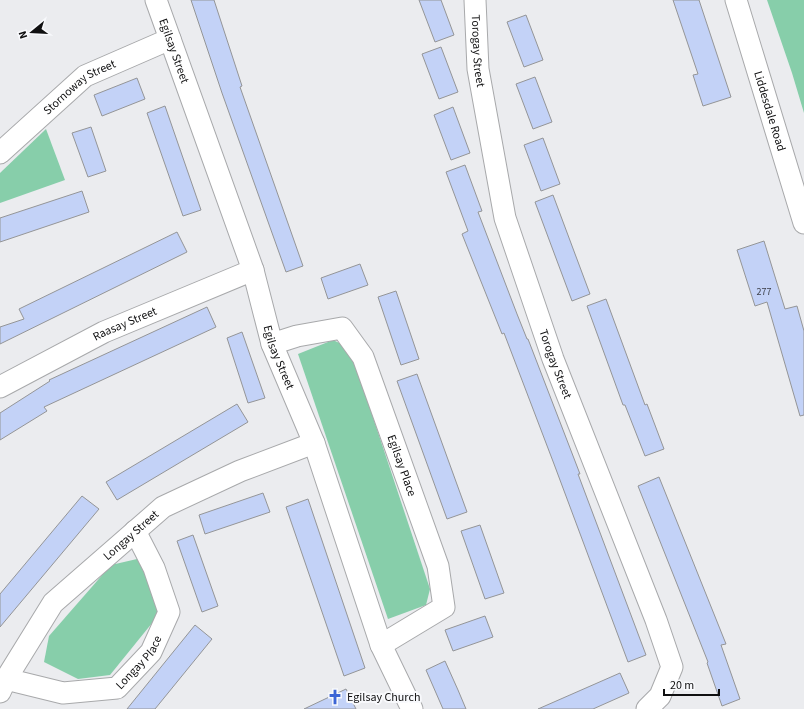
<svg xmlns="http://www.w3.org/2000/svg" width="804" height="709" font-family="'Source Sans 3',sans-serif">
<rect width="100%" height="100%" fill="#ebecef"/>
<g fill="#87ceaa">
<path d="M 767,0 L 804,0 L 804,113 L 792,73 Z"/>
<path d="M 46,129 L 65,180 L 0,203 L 0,173 Z"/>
<path d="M 333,340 L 350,348 L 430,589 L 426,605 L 388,619 L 298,354 Z"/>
<path d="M 137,559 L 150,577 L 161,612 L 110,675 L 78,679 L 44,662 L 49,636 L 111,565 Z"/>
</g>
<g fill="#c3d2f7" stroke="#949597">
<path d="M 191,0 L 214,0 L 242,86 L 240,87 L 303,266 L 286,272 L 222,93 Z"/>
<path d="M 419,0 L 441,0 L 454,35 L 435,42 Z"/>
<path d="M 673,0 L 699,0 L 731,97 L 703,106 L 693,75 L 698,74 Z"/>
<path d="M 526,15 L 543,60 L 524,67 L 507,22 Z"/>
<path d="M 441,47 L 458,92 L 439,99 L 422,54 Z"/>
<path d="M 535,77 L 552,122 L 533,129 L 516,84 Z"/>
<path d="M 137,78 L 145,99 L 102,116 L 94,95 Z"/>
<path d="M 165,106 L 201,210 L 183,216 L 147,113 Z"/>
<path d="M 453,107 L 470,153 L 451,160 L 434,115 Z"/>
<path d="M 91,127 L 106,171 L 88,177 L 72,133 Z"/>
<path d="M 543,138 L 560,184 L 541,191 L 524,145 Z"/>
<path d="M 465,165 L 482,211 L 478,212 L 517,314 L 527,339 L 528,339 L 580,474 L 578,474 L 646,655 L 628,662 L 554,464 L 504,333 L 502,334 L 462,234 L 468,231 L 446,172 Z"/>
<path d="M 82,191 L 89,212 L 0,242 L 0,218 Z"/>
<path d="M 553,195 L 590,294 L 572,301 L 535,202 Z"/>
<path d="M 177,232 L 187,252 L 0,344 L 0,327 L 24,319 L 19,309 Z"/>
<path d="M 764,241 L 785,309 L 797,306 L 804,331 L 804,415 L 800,416 L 767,302 L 755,306 L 737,250 Z"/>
<path d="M 360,264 L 368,285 L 328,299 L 321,278 Z"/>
<path d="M 396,291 L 419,359 L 401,365 L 378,297 Z"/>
<path d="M 606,299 L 645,405 L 647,404 L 664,449 L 645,456 L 625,405 L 623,405 L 587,306 Z"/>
<path d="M 207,307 L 216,327 L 44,407 L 47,411 L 0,440 L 0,413 L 50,381 L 49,380 Z"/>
<path d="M 242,332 L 265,398 L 248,403 L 227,338 Z"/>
<path d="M 417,374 L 467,512 L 447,519 L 397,381 Z"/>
<path d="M 237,404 L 248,422 L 117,500 L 106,482 Z"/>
<path d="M 659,477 L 726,644 L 721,645 L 740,699 L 722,706 L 707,663 L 708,662 L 638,486 Z"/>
<path d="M 263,493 L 270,512 L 205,534 L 199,515 Z"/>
<path d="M 82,496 L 99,509 L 0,627 L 0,594 Z"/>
<path d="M 308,499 L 365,668 L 344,676 L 286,507 Z"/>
<path d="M 480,525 L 504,593 L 485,599 L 461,531 Z"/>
<path d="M 193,535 L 218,606 L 202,612 L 177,541 Z"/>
<path d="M 485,616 L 493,637 L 453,651 L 445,630 Z"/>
<path d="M 195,625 L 212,639 L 155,709 L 127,709 Z"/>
<path d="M 445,661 L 458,690 L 466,709 L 443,709 L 426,670 Z"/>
<path d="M 620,673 L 629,693 L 593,709 L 538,709 Z"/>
<path d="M 346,689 L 356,709 L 304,709 Z"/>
</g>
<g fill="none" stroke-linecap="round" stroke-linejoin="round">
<g stroke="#a8a9ab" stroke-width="23">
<g id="minor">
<path id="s1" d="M 156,0 L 253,270 L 272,344 L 314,443 L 381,645 L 412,709"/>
<path id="s2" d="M 475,0 L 478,69 L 505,218 L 553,359 L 656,620 L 672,667 L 660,696 L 647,709"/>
<path id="s3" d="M 736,0 L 804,223"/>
<path id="s4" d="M 0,153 L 85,76 L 170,39"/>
<path id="s5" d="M 272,344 L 297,336 L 342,328 L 363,357 L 438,566 L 444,607 L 381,645"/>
<path id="s6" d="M 0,387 L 104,332 L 253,270"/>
<path id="s7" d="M 6,679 L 63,693 L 117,688 L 151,652 L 169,612 L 154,568 L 135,531"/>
<path id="s8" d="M 0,692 L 6,679 L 53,603 L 163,507 L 240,471 L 314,443"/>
</g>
</g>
<use href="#minor" stroke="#fff" stroke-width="21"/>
</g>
<defs>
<g id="church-bare" transform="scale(1.2)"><path d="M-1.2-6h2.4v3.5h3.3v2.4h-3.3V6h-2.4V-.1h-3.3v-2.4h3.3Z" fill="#3b64d5" stroke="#f8f9fc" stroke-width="2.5" paint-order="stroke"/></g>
</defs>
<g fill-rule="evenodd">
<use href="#church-bare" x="335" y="697"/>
</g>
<g text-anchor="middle" stroke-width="4" stroke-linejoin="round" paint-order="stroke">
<g font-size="10" fill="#3d404a">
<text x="764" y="295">277</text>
</g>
<g font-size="12" fill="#101011" stroke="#f8f9fc">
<text dy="4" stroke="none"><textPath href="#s1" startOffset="54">Egilsay Street</textPath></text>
<text dy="4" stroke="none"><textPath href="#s2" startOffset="51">Torogay Street</textPath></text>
<text dy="4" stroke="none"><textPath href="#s4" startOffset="104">Stornoway Street</textPath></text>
<text dy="4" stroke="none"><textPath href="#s3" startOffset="116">Liddesdale Road</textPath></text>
<text dy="4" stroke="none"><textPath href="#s6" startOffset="140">Raasay Street</textPath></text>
<text dy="4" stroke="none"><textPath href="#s1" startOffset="378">Egilsay Street</textPath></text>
<text dy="4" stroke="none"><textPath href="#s2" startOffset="375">Torogay Street</textPath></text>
<text dy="4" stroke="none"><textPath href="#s5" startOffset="223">Egilsay Place</textPath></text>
<text dy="4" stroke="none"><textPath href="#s8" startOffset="207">Longay Street</textPath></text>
<text dy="4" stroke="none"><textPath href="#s7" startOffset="147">Longay Place</textPath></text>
</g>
<g font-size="12" fill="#101011" stroke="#f8f9fc" text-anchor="start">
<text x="347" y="701">Egilsay Church</text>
</g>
</g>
<g transform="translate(32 32) rotate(252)" stroke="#f8f9fc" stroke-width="3" paint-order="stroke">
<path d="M0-3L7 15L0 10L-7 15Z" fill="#101011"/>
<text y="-6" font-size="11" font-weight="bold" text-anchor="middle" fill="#101011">N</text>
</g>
<path d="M664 689v6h55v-6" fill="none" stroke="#101011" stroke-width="2"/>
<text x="670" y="689" font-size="12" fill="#101011" stroke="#f8f9fc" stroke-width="3" paint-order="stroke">20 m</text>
</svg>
